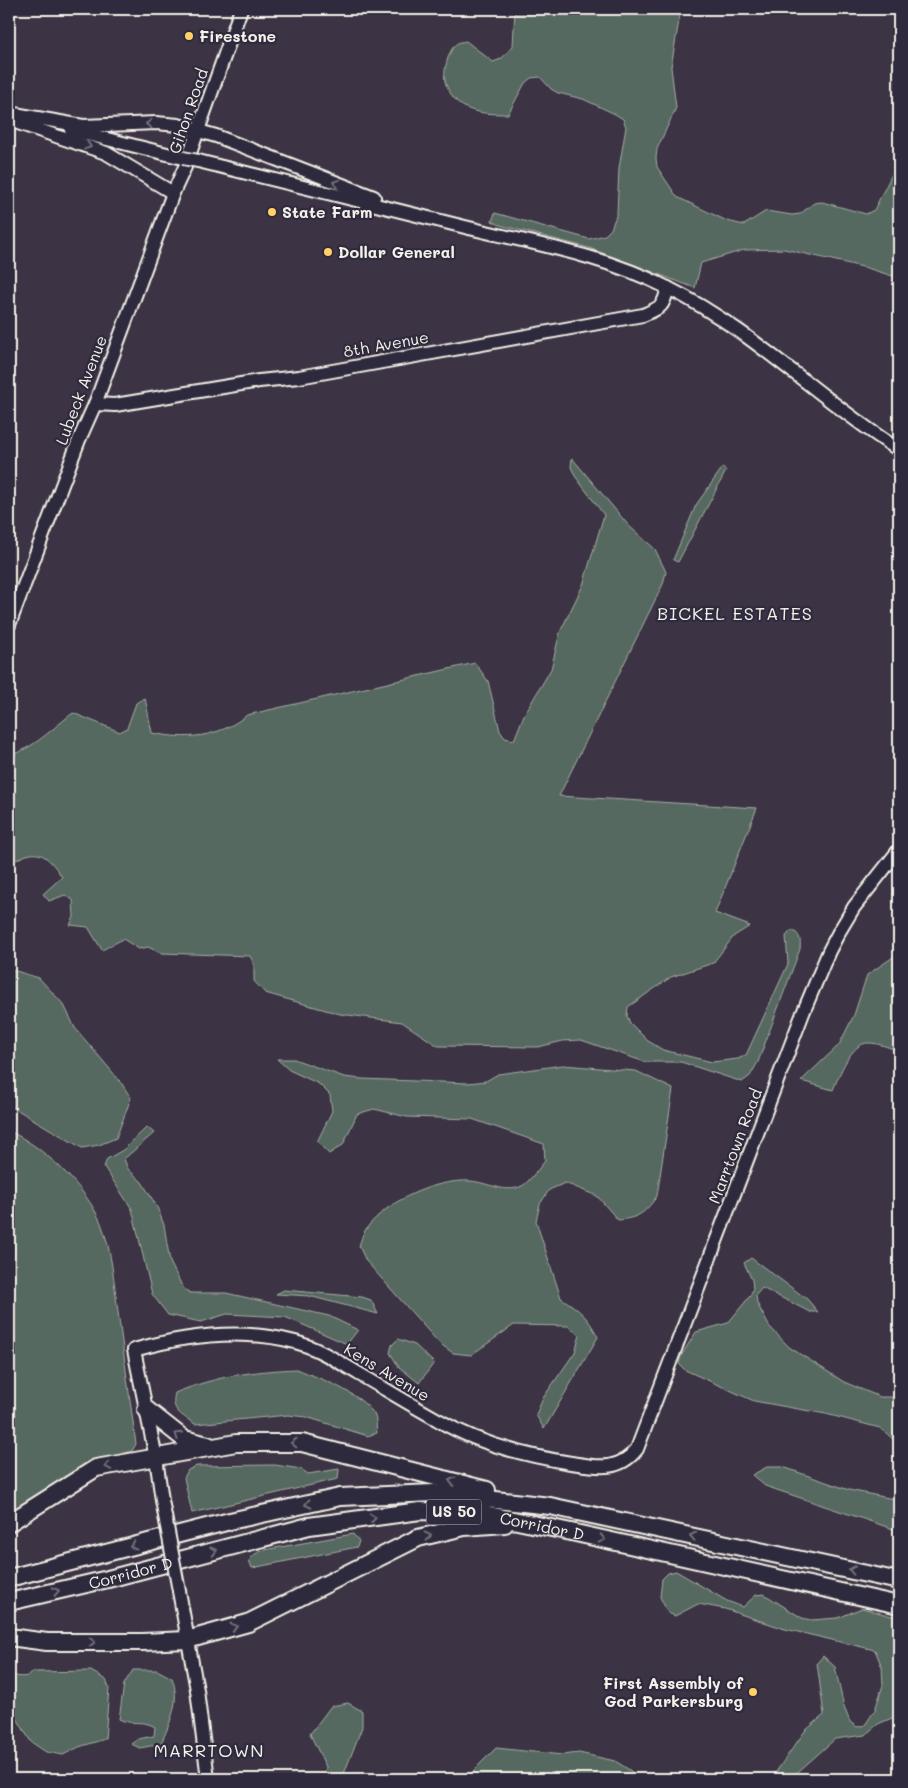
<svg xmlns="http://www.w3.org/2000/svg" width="908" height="1788" font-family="Mali,sans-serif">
<rect width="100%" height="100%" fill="#3c3444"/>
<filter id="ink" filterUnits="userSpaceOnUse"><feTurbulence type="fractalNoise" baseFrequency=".02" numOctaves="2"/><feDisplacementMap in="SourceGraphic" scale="10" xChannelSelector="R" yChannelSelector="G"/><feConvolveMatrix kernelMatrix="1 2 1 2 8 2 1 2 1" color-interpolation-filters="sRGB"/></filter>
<g filter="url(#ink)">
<g fill="#576961" stroke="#a6ada4">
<path d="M 515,9 L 681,9 L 671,67 L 676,108 L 657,149 L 656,158 L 657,167 L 677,197 L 727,221 L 744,225 L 766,211 L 792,215 L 800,214 L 814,203 L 822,202 L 866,214 L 874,210 L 899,160 L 899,278 L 867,268 L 784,249 L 744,250 L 701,263 L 695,288 L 589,248 L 500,225 L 492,221 L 495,213 L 589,239 L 605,235 L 611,229 L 617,213 L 619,168 L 626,127 L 623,119 L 615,114 L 583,99 L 558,93 L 551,89 L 540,77 L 531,78 L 525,83 L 508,114 C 494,114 479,114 466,108 C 457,104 447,91 445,81 C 443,72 448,52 455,45 C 458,42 461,42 466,41 L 493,62 L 501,59 L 513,46 Z"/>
<path d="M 572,458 L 629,526 L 655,549 L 666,572 L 663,584 L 559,796 L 757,808 L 715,913 L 750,926 L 734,936 L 713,963 L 671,977 L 628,1007 L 627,1016 L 630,1023 L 648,1041 L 663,1050 L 712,1062 L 738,1059 L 746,1055 L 788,964 L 786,936 L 792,930 C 800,934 801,940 800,949 L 758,1062 L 750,1076 L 742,1082 L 681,1062 L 645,1062 L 581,1040 L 563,1041 L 538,1047 L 438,1046 L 402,1022 L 340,1014 L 265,993 L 254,981 L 254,964 L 250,956 L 161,953 L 148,947 L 139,949 L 123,939 L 102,950 L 88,927 L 70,925 L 74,917 L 73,900 L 65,895 L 49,901 L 43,894 L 62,877 C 45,851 36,847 9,864 L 9,755 C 31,751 55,726 73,713 L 120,732 L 127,728 L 136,703 L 145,698 L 152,733 C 187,740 218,738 247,715 L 475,663 L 488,681 L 500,731 L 505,738 L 514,740 L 524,715 L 551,669 L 560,632 L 583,585 L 604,515 L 575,476 L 571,467 Z"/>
<path d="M 723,467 L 726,471 L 678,562 L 673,560 L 696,505 Z"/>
<path d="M 899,953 L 899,1051 C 890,1048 879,1043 869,1043 C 851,1042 839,1076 833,1090 L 801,1081 L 839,1045 L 854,1015 L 867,975 Z"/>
<path d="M 9,969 L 39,978 L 64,1005 L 75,1028 L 120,1081 L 131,1098 L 116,1138 L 99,1145 L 82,1148 L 9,1105 Z"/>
<path d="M 277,1059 L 294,1059 L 344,1077 L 362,1079 L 468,1083 L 486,1081 L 498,1074 L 563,1065 L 636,1071 L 673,1089 L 657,1196 C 645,1213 639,1218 618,1220 L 597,1196 L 565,1183 L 549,1190 L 540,1204 L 536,1221 L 561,1298 C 580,1310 588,1317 598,1337 L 544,1429 L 536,1415 L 543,1398 L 575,1352 L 580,1335 L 568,1326 L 514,1325 L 471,1355 L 453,1353 L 439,1343 L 366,1261 L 359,1246 C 361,1241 362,1234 366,1229 C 386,1201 436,1179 470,1181 C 487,1182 505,1194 522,1186 C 528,1183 540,1167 545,1161 L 544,1144 L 472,1119 L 407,1117 L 374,1109 L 357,1114 L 343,1145 L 329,1154 L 317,1142 L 332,1111 L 330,1095 L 319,1084 L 289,1070 Z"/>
<path d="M 147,1127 L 154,1133 L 124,1159 L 128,1169 L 142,1182 L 157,1207 L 164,1225 L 170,1262 L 183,1288 L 190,1293 L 226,1293 L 329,1316 L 358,1330 L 347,1344 L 285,1317 L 227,1314 L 201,1322 L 168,1315 L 152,1294 L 132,1209 L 104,1167 L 107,1159 L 123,1150 Z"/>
<path d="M 9,1131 C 44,1147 86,1187 101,1223 C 112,1251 114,1283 118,1312 C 124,1356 130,1400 136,1444 L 132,1451 L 82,1466 L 9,1515 Z"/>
<path d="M 751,1258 L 807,1299 L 818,1312 L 810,1312 L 762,1288 L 756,1295 L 757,1303 L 769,1326 L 789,1347 L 844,1382 L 880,1397 L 899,1397 L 899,1454 L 893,1439 L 880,1428 L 826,1414 L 754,1401 L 685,1370 L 679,1364 L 681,1356 L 696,1332 L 728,1323 L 750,1296 L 753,1289 L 752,1280 L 744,1263 Z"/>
<path d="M 284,1290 L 362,1297 L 371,1300 L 378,1314 L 309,1296 L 276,1294 Z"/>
<path d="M 398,1339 L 415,1345 L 434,1363 L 419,1383 L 399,1367 L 390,1353 L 392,1345 Z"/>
<path d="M 297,1369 C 321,1379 359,1392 374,1414 C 377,1419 376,1427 377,1433 L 368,1436 L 306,1417 L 288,1415 L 195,1424 C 182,1415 170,1411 175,1393 C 216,1376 253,1371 297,1369 Z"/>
<path d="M 275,1465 L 301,1469 L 308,1474 L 339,1469 L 338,1479 L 329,1481 L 192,1513 L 184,1478 L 188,1470 L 197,1466 Z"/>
<path d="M 767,1467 L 783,1467 L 849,1490 L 899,1500 L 899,1531 L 765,1486 L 752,1475 Z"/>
<path d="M 353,1534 L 359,1541 L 357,1547 L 252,1568 L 249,1560 L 255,1554 L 264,1550 Z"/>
<path d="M 676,1571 L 727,1601 L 743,1607 L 756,1595 L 764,1594 L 802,1618 L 811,1620 L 838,1618 L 862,1608 L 899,1618 L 899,1715 L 878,1724 L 865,1735 L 835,1739 L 790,1779 L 771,1779 L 805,1731 L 824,1715 L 817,1663 L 823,1656 L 835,1667 L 844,1707 L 850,1722 L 857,1727 L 865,1725 L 875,1710 L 883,1685 L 882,1667 L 875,1650 L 785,1629 L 725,1609 L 698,1604 L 675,1616 L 668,1613 L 660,1597 L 662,1579 L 668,1573 Z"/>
<path d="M 133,1670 L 157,1670 L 172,1678 C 181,1701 170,1722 161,1744 L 140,1748 L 131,1744 L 138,1739 L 154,1736 L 155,1727 C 142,1719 133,1726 119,1719 L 124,1684 Z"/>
<path d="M 91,1671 L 106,1680 L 109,1688 L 105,1739 L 79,1747 L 63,1755 L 46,1752 L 31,1742 L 12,1710 L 9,1709 L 9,1674 C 19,1677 25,1679 34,1672 Z"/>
<path d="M 348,1703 L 362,1711 L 362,1727 L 342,1779 L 324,1779 L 326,1767 L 310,1734 L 331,1706 Z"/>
<path d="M 496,1748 L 562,1755 L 579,1753 L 615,1761 L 631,1771 L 637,1779 L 465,1779 Z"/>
</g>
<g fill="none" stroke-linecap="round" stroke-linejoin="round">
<g stroke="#f4f1e8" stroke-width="16">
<g id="secondary">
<path d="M 9,113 L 83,126 L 156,123 L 178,125 L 216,136 L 374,197"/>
<path d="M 9,119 L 15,122 L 106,153 L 173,193"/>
<path d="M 71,130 L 183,158"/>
<path d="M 198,161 C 288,183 378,206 469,228 C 536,244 606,256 668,288 C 753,330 820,400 899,450"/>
<path d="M 95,404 L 115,405 L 259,381 L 299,377 L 643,315 C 662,307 663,307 668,288"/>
<path d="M 9,625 L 79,440 L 95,404 L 173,193 L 185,167 L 241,9"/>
<path d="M 162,1500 L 156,1458 L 134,1350 C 186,1335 242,1328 295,1342 C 318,1348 339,1362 359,1374 C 385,1389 411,1405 438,1420 C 477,1443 526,1456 571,1463 C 597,1467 619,1472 637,1449 L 803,1013 L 829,951 L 839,932 L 854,907 L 899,850"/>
<path d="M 179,1591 L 197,1690 L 208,1779"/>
</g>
</g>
<g stroke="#f4f1e8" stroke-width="20">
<g id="highway">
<path d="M 146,1409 L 184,1439 L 208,1445"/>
<path d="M 9,1523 L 96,1468 L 236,1443 L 302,1443 L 487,1490"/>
<path d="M 9,1578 L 230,1521 L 340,1497 L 434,1493 L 550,1506 L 899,1581"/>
<path id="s1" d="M 9,1602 L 108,1579 L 309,1526 L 420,1511 L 479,1513 L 571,1532 L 899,1605"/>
<path d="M 9,1637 L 47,1642 L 142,1642 L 187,1640 L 248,1623 L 418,1538 L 464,1527 L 505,1524"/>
</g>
</g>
<use href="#secondary" stroke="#2f2a3d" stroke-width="12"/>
<use href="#highway" stroke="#2f2a3d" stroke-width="16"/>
<g stroke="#f4f1e8" stroke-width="16" stroke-linecap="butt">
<g id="secondary-bridge">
<path d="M 183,158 L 198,161"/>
<path d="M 162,1500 L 179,1591"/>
</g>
</g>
<use href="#secondary-bridge" stroke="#2f2a3d" stroke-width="12"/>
</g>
<defs><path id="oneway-chevron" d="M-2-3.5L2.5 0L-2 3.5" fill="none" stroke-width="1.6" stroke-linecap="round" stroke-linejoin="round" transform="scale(1.25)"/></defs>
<g stroke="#747079">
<use href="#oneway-chevron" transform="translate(149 124) rotate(179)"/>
<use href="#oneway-chevron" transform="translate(88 146) rotate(19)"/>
<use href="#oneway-chevron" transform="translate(336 183) rotate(-160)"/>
<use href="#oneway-chevron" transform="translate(178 1435) rotate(-145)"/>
<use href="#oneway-chevron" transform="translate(294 1443) rotate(-179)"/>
<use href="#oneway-chevron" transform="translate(108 1466) rotate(170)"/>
<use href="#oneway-chevron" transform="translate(452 1481) rotate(-166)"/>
<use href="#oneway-chevron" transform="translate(308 1504) rotate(168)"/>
<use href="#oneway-chevron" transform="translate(373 1518) rotate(-8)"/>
<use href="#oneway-chevron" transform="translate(428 1536) rotate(-13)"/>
<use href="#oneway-chevron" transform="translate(693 1536) rotate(-168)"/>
<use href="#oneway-chevron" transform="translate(602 1539) rotate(13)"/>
<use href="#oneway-chevron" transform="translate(133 1546) rotate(166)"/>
<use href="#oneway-chevron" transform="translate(214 1551) rotate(-15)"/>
<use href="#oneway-chevron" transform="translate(852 1570) rotate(-168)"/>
<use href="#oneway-chevron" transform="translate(56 1591) rotate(-13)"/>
<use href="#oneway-chevron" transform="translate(234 1627) rotate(-16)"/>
<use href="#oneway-chevron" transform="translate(92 1642)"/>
</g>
</g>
<g fill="#ffd166" stroke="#2f2a3d" stroke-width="2">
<circle cx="189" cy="36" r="5"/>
<circle cx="272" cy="212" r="5"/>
<circle cx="328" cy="252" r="5"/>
<circle cx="753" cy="1692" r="5"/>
</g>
<g text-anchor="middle" stroke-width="4.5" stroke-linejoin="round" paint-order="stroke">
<rect fill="#2f2a3d" stroke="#b9b5b5" stroke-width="1" x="426.5" y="1499.5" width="55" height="25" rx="4"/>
<g font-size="15" font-weight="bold" fill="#f4f1e8">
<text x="454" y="1517">US 50</text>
</g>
<g font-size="16" font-weight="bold" fill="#f4f1e8" stroke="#2f2a3d" text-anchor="start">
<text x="199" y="42">Firestone</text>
<text x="282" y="218">State Farm</text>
<text x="338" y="258">Dollar General</text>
<text x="743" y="1689" text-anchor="end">First Assembly of<tspan x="743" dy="18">God Parkersburg</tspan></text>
</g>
<g font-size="16" fill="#f4f1e8" stroke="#2f2a3d">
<text transform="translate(188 111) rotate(-71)" y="6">Gihon Road</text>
<text transform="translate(386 344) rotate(-10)" y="6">8th Avenue</text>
<text transform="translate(81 390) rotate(-69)" y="6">Lubeck Avenue</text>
<text transform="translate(735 1146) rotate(-69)" y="6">Marrtown Road</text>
<text transform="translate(387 1372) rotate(31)" y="6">Kens Avenue</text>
<text dy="6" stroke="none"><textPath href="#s1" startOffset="545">Corridor D</textPath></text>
<text dy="6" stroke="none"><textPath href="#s1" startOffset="125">Corridor D</textPath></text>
</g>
<g font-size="18" letter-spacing="1" fill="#f4f1e8" stroke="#2f2a3d">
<text x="735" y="620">BICKEL ESTATES</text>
<text x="209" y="1757">MARRTOWN</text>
</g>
</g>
<rect width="908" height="1788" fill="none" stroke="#2f2a3d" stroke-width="30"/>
<rect x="15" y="15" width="878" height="1758" fill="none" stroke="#f4f1e8" stroke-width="2" filter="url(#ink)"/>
</svg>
